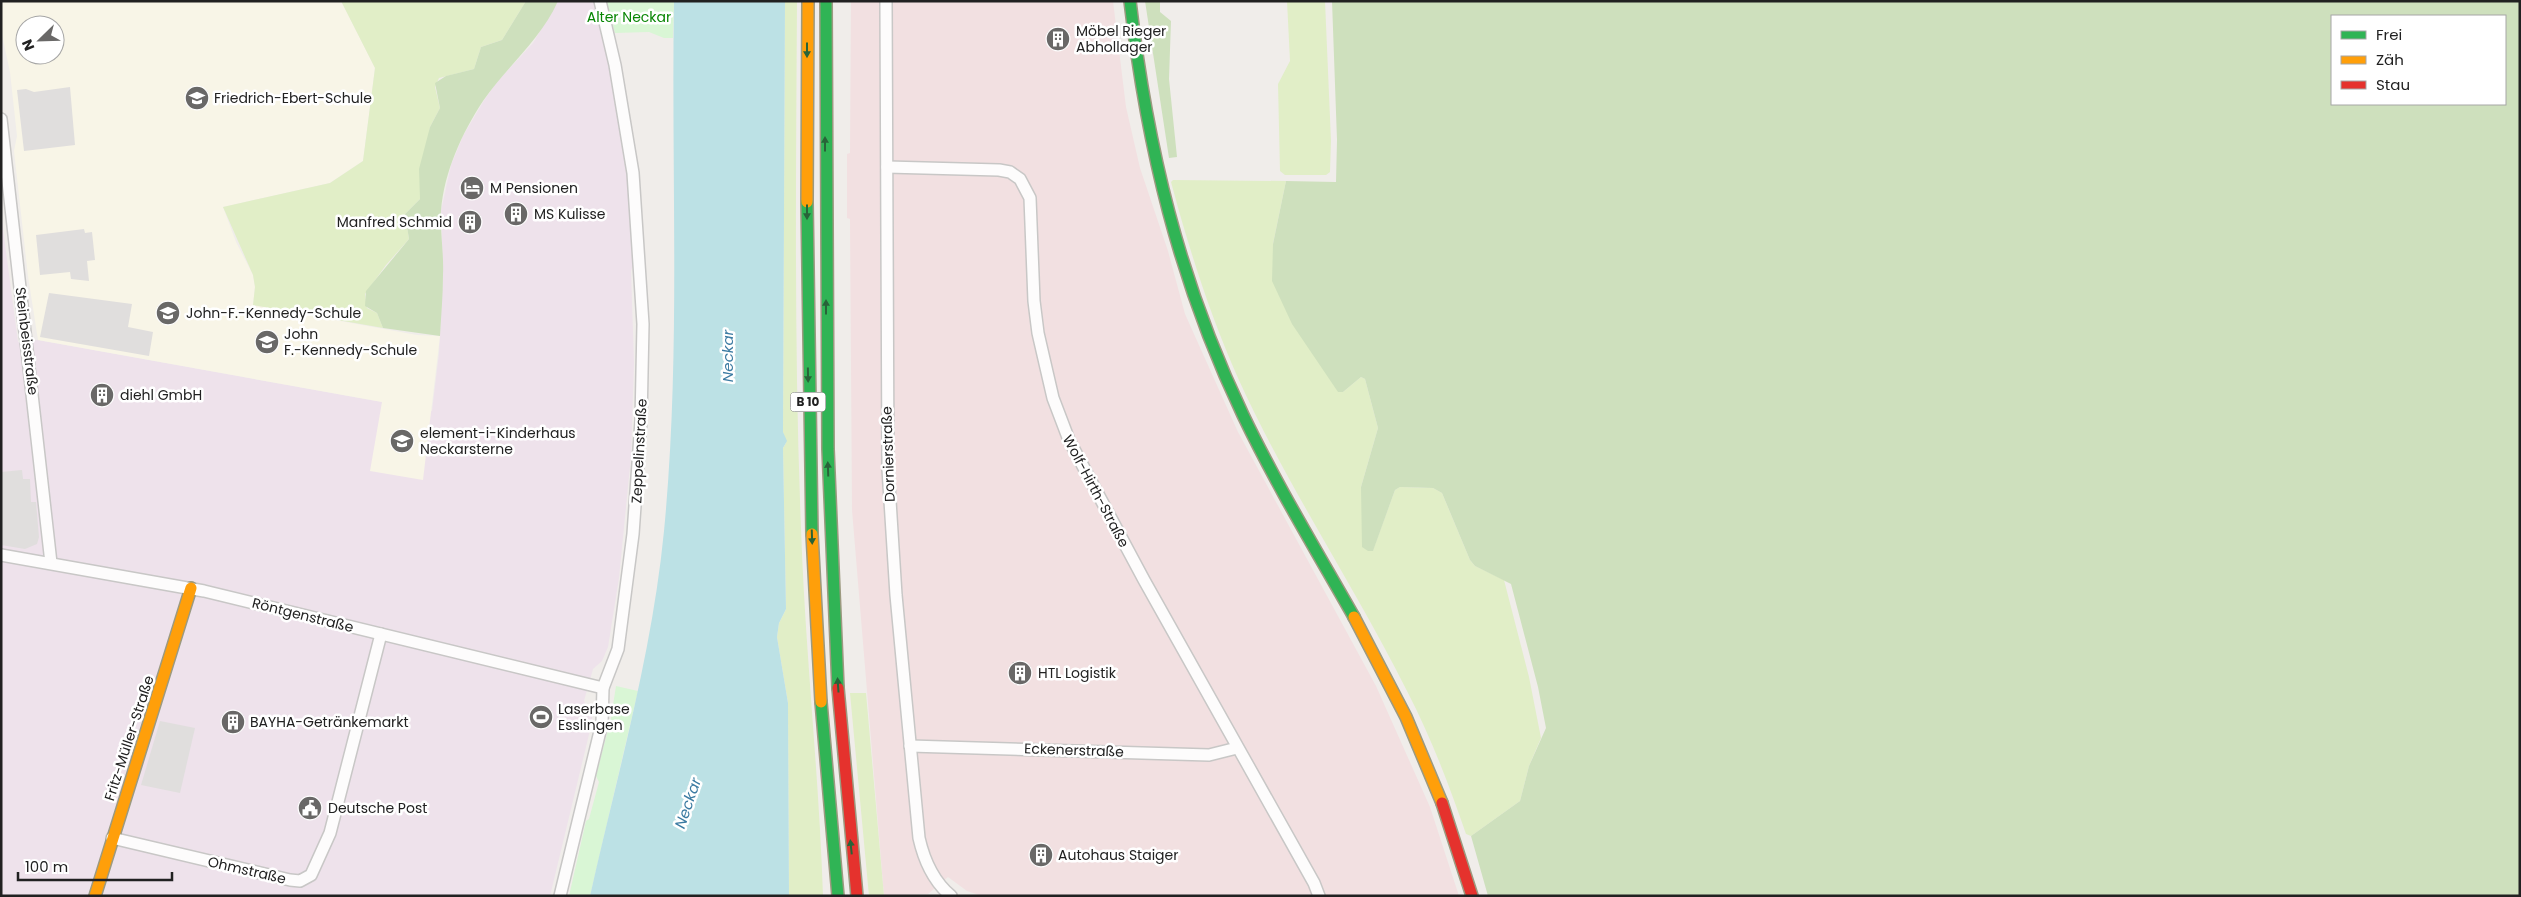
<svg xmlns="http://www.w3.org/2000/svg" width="2521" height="897" font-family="Poppins,sans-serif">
<rect width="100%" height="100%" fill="#f0edea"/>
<path fill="#f2e0e1" d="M 851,1 L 1113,1 L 1126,107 L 1140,168 L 1168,251 L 1185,314 L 1238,432 L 1376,686 L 1430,807 L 1459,896 L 982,896 L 967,891 L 948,877 L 928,894 L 884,896 L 852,510 L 850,219 L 847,218 L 847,154 L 850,153 Z"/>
<path fill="#eee2eb" d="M 558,1 L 595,1 L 604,38 L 629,189 L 634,263 L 631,271 L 634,363 L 631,456 L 619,578 L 608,647 L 602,661 L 593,669 L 584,701 L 592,714 L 592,722 L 550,896 L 1,896 L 1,214 L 18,342 L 38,340 L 432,411 L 439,353 L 443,275 L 441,211 L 451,165 L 463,136 L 483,102 L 496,83 L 533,43 Z"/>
<path fill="#f8f5e7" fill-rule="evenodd" d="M 1,1 L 341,1 L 375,68 L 363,161 L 330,183 L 223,207 L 236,242 L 253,275 L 255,287 L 253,305 L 417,335 L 440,336 L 423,480 L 370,471 L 382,402 L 38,340 L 28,276 L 14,151 L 17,136 L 10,72 L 1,30 ZM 25,25 L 55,25 L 55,55 L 25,55 Z"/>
<g fill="#e1eec7">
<path d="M 341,1 L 526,1 L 502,40 L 481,47 L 474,69 L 439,78 L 435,87 L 440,108 L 430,127 L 420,199 L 405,214 L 409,239 L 386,265 L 365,294 L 367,308 L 377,313 L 383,328 L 253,305 L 255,287 L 253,275 L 223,207 L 330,183 L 363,161 L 375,68 Z"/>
<path d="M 785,1 L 797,1 C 796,177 794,352 801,528 C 805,650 819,773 823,896 L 789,896 L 788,703 L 777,637 L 779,623 L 786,609 L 783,448 L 786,443 L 783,432 Z"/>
<path d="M 1287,1 L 1325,1 L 1331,141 L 1330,172 L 1326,175 L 1285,175 L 1280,171 L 1278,84 L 1290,61 Z"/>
<path d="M 1173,180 L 1286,181 L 1273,244 L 1343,392 L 1361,377 L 1365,379 L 1378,428 L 1361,487 L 1373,550 L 1395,490 L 1400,487 L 1433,488 L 1442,493 L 1470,560 L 1475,566 L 1504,580 L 1529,677 L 1541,738 L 1529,766 L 1520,801 L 1471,836 L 1466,834 C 1449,785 1431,737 1407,691 C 1354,585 1287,486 1238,378 C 1210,315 1189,249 1171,182 Z"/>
<path d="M 850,693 L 866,693 L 884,896 L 869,896 Z"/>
</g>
<g fill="#cee0bd" fill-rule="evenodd">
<path d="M 526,1 L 558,1 C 540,41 507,66 483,101 C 462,133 444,172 441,211 C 440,232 444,254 443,275 C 443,296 441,316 440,336 L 383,328 L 377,313 L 365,306 L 366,291 L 409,239 L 405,214 L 420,199 L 419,169 L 430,127 L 440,108 L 435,83 L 446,76 L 474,69 L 481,47 L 502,40 Z"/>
<path d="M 1145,1 L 1160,1 L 1160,12 L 1171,21 L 1169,79 L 1177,157 L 1169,158 Z"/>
<path d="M 1332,1 L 2520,1 L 2520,896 L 1488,896 L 1471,836 L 1520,801 L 1529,766 L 1546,728 L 1538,687 L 1511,584 L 1475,566 L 1470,560 L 1442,493 L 1433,488 L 1400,487 L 1395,490 L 1373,551 L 1368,551 L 1362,547 L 1361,487 L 1378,428 L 1365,379 L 1361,377 L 1343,392 L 1338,392 L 1292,324 L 1272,281 L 1273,244 L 1286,181 L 1336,182 L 1337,140 ZM 2332,16 L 2505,16 L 2505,104 L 2332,104 Z"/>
</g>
<g fill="#d9f6d5">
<path d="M 606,1 L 674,1 L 673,38 L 664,38 L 649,32 L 615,33 Z"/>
<path d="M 616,686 L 638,691 L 590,896 L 569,896 L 586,821 L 589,819 L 599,782 L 596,776 L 611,718 Z"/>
</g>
<g fill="#e0dedd">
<path d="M 70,87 L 75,145 L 24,151 L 17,90 L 26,89 L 34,92 Z"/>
<path d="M 84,229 L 85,233 L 92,232 L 95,260 L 87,261 L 89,281 L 71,279 L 70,272 L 40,275 L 36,235 Z"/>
<path d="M 49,293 L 132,304 L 128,327 L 153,332 L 149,356 L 40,337 Z"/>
<path d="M 22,470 L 23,479 L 30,479 L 31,502 L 36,502 L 39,537 L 37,544 L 25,549 L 1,545 L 1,472 Z"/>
<path d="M 160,721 L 195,728 L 180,793 L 141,785 Z"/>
</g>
<path fill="#bce1e5" d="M 674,1 L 785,1 L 783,432 L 787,441 L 783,448 L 786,609 L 779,623 L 777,637 L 788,703 L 789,896 L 590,896 C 617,775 652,655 664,531 C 681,355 671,178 674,1 Z"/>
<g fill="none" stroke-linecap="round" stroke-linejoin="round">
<g stroke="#c8c7c6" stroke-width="14">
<g id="street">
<path d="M 886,1 L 888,469 L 896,595 L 919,838 C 924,860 933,881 951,896"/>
<path d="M 1,119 L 51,563"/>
<path d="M 887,167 L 999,170 L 1010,172 L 1020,179 L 1030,198 L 1034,301 L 1038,333 L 1053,398 L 1069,440 L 1144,580 L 1314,883 L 1319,896"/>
<path d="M 1,555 L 204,591 L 603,688"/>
<path d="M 910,746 L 1209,755 L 1237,748"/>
<path d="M 112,838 L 290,880 L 300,881 L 311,875 L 330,833 L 381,634"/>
<path d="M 560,896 L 602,723 L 603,688 L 618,649 L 633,534 L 641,421 L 643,324 L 633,173 L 615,65 L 600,1"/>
</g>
</g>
<g stroke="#9c9a80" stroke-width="14">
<g id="fast">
<path d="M 826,1 L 828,449 L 838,688"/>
<path d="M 1130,1 C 1147,147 1179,281 1243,415 C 1276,484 1316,550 1354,617"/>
<path d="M 807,202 L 812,534"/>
<path d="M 821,702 L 838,896"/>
</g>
</g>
<g stroke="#9c9a80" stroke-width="14">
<g id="slow">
<path d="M 807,202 L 808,1"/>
<path d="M 812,534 L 821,702"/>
<path d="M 1354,617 L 1406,717 L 1442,803"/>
<path d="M 95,896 L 191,588"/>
</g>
</g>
<g stroke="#9c9a80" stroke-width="14">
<g id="jam">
<path d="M 838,688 L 857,896"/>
<path d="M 1442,803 L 1472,896"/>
</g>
</g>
<use href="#street" stroke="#fdfcfc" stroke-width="11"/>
<use href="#fast" stroke="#30b455" stroke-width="11"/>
<use href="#slow" stroke="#ff9f0a" stroke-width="11"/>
<use href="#jam" stroke="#e5322d" stroke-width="11"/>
</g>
<defs><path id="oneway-solid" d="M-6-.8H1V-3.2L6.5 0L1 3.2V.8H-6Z" transform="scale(1.25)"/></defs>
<g fill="#286338">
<use href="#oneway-solid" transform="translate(807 50) rotate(90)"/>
<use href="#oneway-solid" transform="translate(825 144) rotate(-90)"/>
<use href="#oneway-solid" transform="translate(807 212) rotate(90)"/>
<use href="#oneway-solid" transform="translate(826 307) rotate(-90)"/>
<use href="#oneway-solid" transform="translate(808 375) rotate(89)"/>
<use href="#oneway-solid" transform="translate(828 469) rotate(-92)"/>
<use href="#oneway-solid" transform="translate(812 537) rotate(88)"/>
<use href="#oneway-solid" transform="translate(838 685) rotate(-94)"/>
<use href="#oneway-solid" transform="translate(851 847) rotate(-96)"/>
</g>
<defs>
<g id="building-disc" transform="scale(1.25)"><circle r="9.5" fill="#696867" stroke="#fff"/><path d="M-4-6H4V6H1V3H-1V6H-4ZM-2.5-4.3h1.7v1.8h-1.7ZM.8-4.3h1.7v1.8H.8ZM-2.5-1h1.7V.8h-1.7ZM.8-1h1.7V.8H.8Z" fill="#fff"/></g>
<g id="school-disc" transform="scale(1.25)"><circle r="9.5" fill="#696867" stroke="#fff"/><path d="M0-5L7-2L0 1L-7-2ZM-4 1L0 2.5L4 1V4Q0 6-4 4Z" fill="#fff"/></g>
<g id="hotel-disc" transform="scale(1.25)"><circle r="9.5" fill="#696867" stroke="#fff"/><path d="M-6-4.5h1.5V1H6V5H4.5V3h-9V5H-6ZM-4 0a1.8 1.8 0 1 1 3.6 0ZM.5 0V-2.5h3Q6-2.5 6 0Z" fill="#fff"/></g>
<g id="stadium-disc" transform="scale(1.25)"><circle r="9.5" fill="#696867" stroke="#fff"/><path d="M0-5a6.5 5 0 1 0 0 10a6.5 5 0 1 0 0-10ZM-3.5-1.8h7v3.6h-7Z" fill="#fff"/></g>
<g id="civic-disc" transform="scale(1.25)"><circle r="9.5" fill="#696867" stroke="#fff"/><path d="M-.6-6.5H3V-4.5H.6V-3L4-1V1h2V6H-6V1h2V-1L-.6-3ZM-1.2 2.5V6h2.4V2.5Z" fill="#fff"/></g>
</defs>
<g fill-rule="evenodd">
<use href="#building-disc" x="1058" y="39"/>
<use href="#school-disc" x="197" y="98"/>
<use href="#hotel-disc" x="472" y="188"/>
<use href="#building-disc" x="516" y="214"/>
<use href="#building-disc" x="470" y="222"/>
<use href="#school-disc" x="168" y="313"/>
<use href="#school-disc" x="267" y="342"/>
<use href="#building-disc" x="102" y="395"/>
<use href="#school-disc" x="402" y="441"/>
<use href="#building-disc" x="1020" y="673"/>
<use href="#stadium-disc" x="541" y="717"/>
<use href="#building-disc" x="233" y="722"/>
<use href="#civic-disc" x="310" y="808"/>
<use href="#building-disc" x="1041" y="855"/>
</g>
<g text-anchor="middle" stroke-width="5" stroke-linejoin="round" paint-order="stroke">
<rect fill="#fff" stroke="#646464" stroke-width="1" x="790.5" y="392.5" width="35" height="19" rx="4"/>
<g font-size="12" font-weight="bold" fill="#212121">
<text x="808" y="406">B 10</text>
</g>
<g font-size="14" fill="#088604" stroke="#fff">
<text x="629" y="22">Alter Neckar</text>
</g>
<g font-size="14" fill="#212121" stroke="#fff" text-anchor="start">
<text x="1076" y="36">Möbel Rieger<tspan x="1076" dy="16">Abhollager</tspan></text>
<text x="214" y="103">Friedrich-Ebert-Schule</text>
<text x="490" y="193">M Pensionen</text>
<text x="534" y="219">MS Kulisse</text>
<text x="452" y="227" text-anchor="end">Manfred Schmid</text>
<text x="186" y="318">John-F.-Kennedy-Schule</text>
<text x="284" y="339">John<tspan x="284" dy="16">F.-Kennedy-Schule</tspan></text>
<text x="120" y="400">diehl GmbH</text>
<text x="420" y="438">element-i-Kinderhaus<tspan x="420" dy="16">Neckarsterne</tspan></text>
<text x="1038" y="678">HTL Logistik</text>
<text x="558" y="714">Laserbase<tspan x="558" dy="16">Esslingen</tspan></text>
<text x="250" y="727">BAYHA-Getränkemarkt</text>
<text x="328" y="813">Deutsche Post</text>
<text x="1058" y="860">Autohaus Staiger</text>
</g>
<g font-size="14" fill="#212121" stroke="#fff">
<text transform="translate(27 341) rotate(83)" y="5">Steinbeisstraße</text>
<text transform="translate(639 451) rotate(-87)" y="5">Zeppelinstraße</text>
<text transform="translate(888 454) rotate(-92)" y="5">Dornierstraße</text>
<text transform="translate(1096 491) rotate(62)" y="5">Wolf-Hirth-Straße</text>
<text transform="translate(303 615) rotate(14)" y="5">Röntgenstraße</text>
<text transform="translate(129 738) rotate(-72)" y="5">Fritz-Müller-Straße</text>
<text transform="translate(1074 750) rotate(2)" y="5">Eckenerstraße</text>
<text transform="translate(247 870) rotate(13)" y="5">Ohmstraße</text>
</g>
<g font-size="15" font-style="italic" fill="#3c7ba2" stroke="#fff">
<text transform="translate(728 356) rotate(-90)" y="5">Neckar</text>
<text transform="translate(688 803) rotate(-71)" y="5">Neckar</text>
</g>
</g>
<rect width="2521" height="897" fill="none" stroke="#212121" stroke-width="5"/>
<rect x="2331" y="15" width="175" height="90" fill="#ffffff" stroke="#a6a6a6"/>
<rect x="2341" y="31" width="25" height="8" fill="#30b455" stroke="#a6a6a6"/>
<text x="2376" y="40" font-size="15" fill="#212121">Frei</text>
<rect x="2341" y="56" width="25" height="8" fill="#ff9f0a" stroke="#a6a6a6"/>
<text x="2376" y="65" font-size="15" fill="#212121">Zäh</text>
<rect x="2341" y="81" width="25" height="8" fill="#e5322d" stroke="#a6a6a6"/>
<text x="2376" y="90" font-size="15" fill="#212121">Stau</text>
<g transform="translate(40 40) rotate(247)"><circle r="24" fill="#ffffff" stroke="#a6a6a6"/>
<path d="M0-4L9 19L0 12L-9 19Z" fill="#696867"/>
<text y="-8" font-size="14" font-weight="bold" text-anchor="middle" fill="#212121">N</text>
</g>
<path d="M18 872v8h154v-8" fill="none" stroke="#212121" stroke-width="2.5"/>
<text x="25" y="872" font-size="15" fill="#212121" stroke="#ffffff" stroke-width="4" paint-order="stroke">100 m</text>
</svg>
